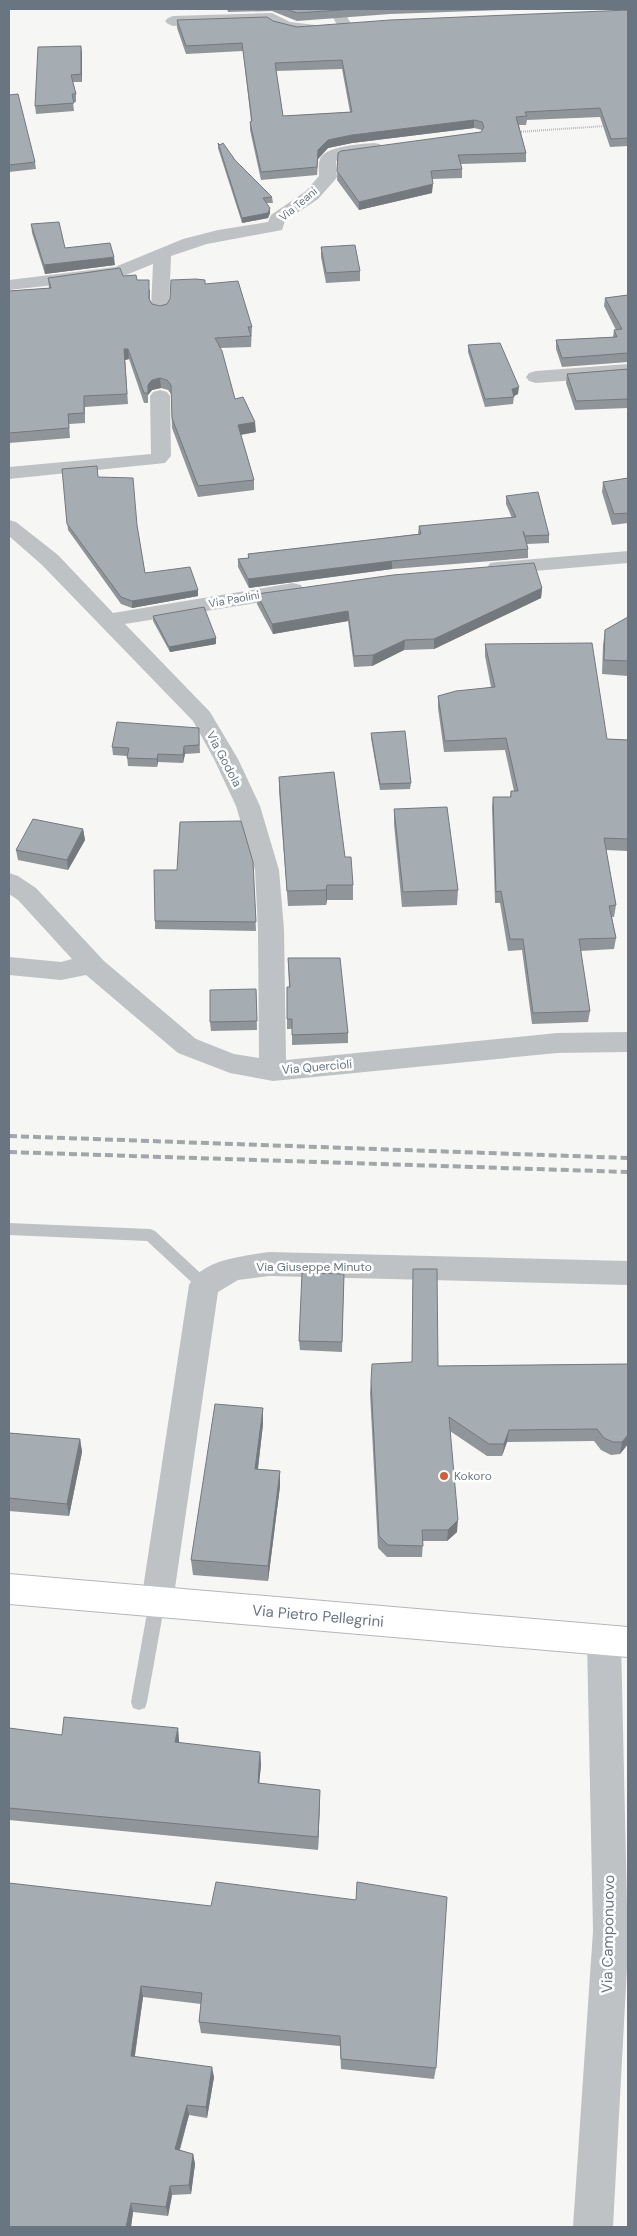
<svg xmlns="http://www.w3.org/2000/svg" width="637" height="2236" font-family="'DM Sans',sans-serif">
<rect width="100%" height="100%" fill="#f6f6f4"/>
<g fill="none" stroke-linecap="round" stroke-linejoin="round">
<g stroke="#b3b7bb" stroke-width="2">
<path id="secondary" d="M 9,1574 L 628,1627 L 628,1657 L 9,1604 Z"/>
</g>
<path stroke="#b8bbbd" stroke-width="2" stroke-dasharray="1 1" stroke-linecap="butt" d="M 517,132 L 605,126"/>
<g fill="#bec2c5" fill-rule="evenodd">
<path d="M 9,1223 L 150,1229 L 155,1231 L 209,1281 L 211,1285 L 209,1289 L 204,1291 L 199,1289 L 147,1241 L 9,1235 Z"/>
<path d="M 157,1594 L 163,1597 L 165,1602 L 147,1702 L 145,1708 L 139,1710 L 133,1708 L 131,1702 L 149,1602 L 151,1597 Z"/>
</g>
<g fill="#bec2c5" fill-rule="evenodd">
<path d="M 328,9 L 342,9 L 352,25 L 349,28 L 339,28 Z"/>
<path d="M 272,13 L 290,22 L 315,25 L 318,28 L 315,31 C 300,35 281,32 268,23 L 173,26 L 168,24 L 165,21 L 168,18 L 173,16 Z"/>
<path d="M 374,143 L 380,144 L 382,148 L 380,152 L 350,156 L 336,161 L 337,177 L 334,181 L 318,199 L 285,221 L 282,230 L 207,244 L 171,256 L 169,308 L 167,312 L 160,314 L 153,312 L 151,308 L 153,264 L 126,275 L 100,280 L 9,290 L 9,280 L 115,267 L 183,239 L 218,230 L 268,222 L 271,215 L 306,191 L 319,176 C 319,171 318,161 321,157 C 329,146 361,144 374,143 Z"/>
<path d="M 628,364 L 628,376 L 536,383 L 529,381 L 526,377 L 529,373 L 536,371 Z"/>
<path d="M 160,390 L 167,392 L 170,396 L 171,456 L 165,463 L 9,479 L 9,467 L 151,454 L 150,396 L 153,392 Z"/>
<path d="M 9,520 L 16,522 L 58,555 L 113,613 L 293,583 L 301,585 L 304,590 L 301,595 L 293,597 L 125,624 L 210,712 L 238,759 L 260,806 L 279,870 L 284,929 L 286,1060 L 557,1033 L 628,1032 L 628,1052 L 557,1053 L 273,1081 L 230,1073 L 178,1053 L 86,975 L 61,980 L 9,975 L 9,957 L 61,962 L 72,959 L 18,900 L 9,894 L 9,873 L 18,876 L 36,888 L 104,961 L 196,1039 L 234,1054 L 259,1058 L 258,929 L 255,870 L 236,806 L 214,759 L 193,721 L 42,565 L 9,536 Z"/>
<path d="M 628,551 L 628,563 L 498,574 L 490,573 L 487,568 L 490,563 L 498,562 Z"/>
<path d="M 269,1252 L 628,1261 L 628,1285 L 269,1276 L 238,1280 L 218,1292 L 173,1602 L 169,1613 L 157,1617 L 145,1613 L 141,1602 L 189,1285 C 202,1259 243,1256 269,1252 Z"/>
<path d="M 604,1625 L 616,1629 L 621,1640 L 628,1949 L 613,2227 L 573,2227 L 593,1931 L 587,1640 L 592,1629 Z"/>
</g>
<use href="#secondary" fill="#fff" fill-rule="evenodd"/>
<g stroke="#a0a6aa" stroke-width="4" stroke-dasharray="8 4" stroke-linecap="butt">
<path d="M 9,1136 L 628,1158"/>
<path d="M 9,1152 L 628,1172"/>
</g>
</g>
<g fill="#8f9599" fill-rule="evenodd">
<path d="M 227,9 L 530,9 L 390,14 L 297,21 L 272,11 L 228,12 Z"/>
<path d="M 628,10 L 628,146 L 610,147 L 600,117 L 527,120 L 526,125 L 519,125 L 526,153 L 526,162 L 461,164 L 462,169 L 462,178 L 432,179 L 432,193 L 359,210 L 337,180 L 338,153 L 481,132 L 482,130 L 474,128 L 352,143 L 328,148 L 318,159 L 317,175 L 261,180 L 250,130 L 250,122 L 251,121 L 243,51 L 186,54 L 177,28 L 177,20 L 273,21 L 297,27 ZM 342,69 L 350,112 L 283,116 L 276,71 Z"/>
<path d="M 82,53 L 82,82 L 73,82 L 76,94 L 76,102 L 73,102 L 74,111 L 36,114 L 35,106 Z"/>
<path d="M 9,95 L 35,162 L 36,169 L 9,172 Z"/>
<path d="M 218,143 L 272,197 L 273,203 L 266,203 L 270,213 L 268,218 L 242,223 L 218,148 Z"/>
<path d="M 31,224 L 65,248 L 115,265 L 45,274 L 32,233 Z"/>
<path d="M 321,247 L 360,271 L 360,281 L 326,283 L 321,257 Z"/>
<path d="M 123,276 L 137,280 L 150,290 L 150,300 L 152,304 L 160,306 L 167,304 L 205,284 L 252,327 L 251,347 L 220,348 L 235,399 L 256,432 L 241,435 L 254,480 L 254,490 L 198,497 L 172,428 L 171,394 L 168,390 L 161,388 L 152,390 L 148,395 L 148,403 L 144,403 L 129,359 L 125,360 L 128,404 L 85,407 L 85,423 L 69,424 L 70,438 L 9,443 L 9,291 L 49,288 L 48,278 Z"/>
<path d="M 628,295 L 628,362 L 562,367 L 556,349 L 556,340 L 613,337 L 614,330 L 616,330 L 604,306 L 605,298 Z"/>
<path d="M 468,345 L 518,394 L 514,396 L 513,404 L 485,407 L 468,352 Z"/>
<path d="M 628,369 L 628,408 L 575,410 L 566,383 L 567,374 Z"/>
<path d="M 62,469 L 98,477 L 137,526 L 145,573 L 198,596 L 132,608 L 121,604 L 68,530 Z"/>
<path d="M 628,478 L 628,523 L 612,525 L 602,492 L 603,482 Z"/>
<path d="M 506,496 L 549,535 L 549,543 L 527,544 L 528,549 L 528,558 L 392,569 L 249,588 L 238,567 L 238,559 L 248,558 L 248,554 L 418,534 L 419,526 L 512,518 L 506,504 Z"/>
<path d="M 542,588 L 541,598 L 434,649 L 404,650 L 372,666 L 354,667 L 348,621 L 273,634 L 257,604 L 257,594 Z"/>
<path d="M 153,616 L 216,638 L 216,644 L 170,652 L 153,621 Z"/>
<path d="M 628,617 L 628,676 L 602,674 L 603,645 L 605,630 Z"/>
<path d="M 485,644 L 607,739 L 628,740 L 628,851 L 606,850 L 616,905 L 614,917 L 612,917 L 616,938 L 614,949 L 580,951 L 590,1011 L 588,1022 L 532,1024 L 522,950 L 508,951 L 500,903 L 495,903 L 492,808 L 493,797 L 510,797 L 511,791 L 514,791 L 505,750 L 444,752 L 438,708 L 438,696 L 491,687 L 485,656 Z"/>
<path d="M 199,728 L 200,753 L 185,754 L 183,763 L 158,762 L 157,767 L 128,766 L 127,756 L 113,755 L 112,747 Z"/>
<path d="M 371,733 L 411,783 L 410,789 L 380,790 L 371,738 Z"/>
<path d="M 279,777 L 345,857 L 353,885 L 353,900 L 327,900 L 326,905 L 288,906 L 279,791 Z"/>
<path d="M 394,809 L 458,890 L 457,905 L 402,907 L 394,824 Z"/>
<path d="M 83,829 L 85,840 L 68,870 L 18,860 L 16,850 Z"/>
<path d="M 253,862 L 256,931 L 155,929 L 155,921 L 177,870 Z"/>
<path d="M 288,958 L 348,1033 L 348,1043 L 292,1045 L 292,1029 L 287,1029 L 287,987 L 289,987 Z"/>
<path d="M 256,989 L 257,1030 L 211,1031 L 210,1022 Z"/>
<path d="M 413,1269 L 438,1366 L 628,1364 L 628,1444 L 620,1454 L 611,1455 L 601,1450 L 594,1441 L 507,1442 L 502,1456 L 487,1456 L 450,1431 L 457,1532 L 447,1541 L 423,1541 L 422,1557 L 387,1557 L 378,1548 L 370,1393 L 371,1381 L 412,1362 Z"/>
<path d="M 344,1274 L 342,1352 L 300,1350 L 299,1341 Z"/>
<path d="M 263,1424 L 258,1469 L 280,1471 L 280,1486 L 268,1581 L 193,1575 L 191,1560 Z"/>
<path d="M 9,1433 L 80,1439 L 82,1452 L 69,1516 L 9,1511 Z"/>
<path d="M 9,1728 L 62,1735 L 178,1728 L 179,1743 L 260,1752 L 261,1765 L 259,1783 L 320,1790 L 318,1850 L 9,1820 Z"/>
<path d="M 9,1883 L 436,2068 L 434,2079 L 341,2069 L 340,2046 L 201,2033 L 199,2022 L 201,2004 L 143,1997 L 135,2056 L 214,2077 L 207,2118 L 189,2115 L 180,2150 L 193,2154 L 195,2164 L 191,2194 L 172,2195 L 168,2216 L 133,2212 L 131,2227 L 9,2227 Z"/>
</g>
<g fill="#74797d">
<path d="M 81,46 L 82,53 L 82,82 L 81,74 Z"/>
<path d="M 474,120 L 474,128 L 352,143 L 328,148 L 318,159 L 317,175 L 318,150 L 328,140 L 352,135 Z"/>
<path d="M 433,184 L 432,193 L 359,210 L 359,202 Z"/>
<path d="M 270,208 L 270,213 L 268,218 L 242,223 L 242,218 Z"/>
<path d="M 114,257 L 115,265 L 45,274 L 44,265 Z"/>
<path d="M 124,349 L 128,349 L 129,359 L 125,360 L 128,404 Z"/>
<path d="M 160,378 L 161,388 L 152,390 L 148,395 L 148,403 L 148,385 L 152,380 Z"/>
<path d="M 519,387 L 518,394 L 512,397 L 512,389 Z"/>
<path d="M 255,422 L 256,432 L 238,435 L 238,425 Z"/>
<path d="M 392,561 L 392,569 L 249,588 L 248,579 Z"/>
<path d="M 542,588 L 541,598 L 434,649 L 434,639 Z"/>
<path d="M 198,590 L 198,596 L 132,608 L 132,601 Z"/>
<path d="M 348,611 L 348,621 L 273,634 L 272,624 Z"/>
<path d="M 216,638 L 216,644 L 170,652 L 169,647 Z"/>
<path d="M 405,640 L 404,650 L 372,666 L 373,655 Z"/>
<path d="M 184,746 L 185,754 L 183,763 L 183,755 Z"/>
<path d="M 158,754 L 158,762 L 157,767 L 157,759 Z"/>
<path d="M 83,829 L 85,840 L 68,870 L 67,860 Z"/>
<path d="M 327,885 L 327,900 L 326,905 L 326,890 Z"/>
<path d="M 263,1408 L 263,1424 L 256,1484 L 255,1469 Z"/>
<path d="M 509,1430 L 507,1442 L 502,1456 L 504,1444 Z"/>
<path d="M 628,1435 L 628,1444 L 620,1454 L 622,1442 Z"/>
<path d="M 80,1439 L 82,1452 L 69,1516 L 67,1504 Z"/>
<path d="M 280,1471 L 280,1486 L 268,1581 L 268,1566 Z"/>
<path d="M 458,1520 L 457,1532 L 447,1541 L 448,1530 Z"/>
<path d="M 178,1728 L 179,1742 L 177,1756 L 175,1742 Z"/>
<path d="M 260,1752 L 261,1765 L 258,1796 L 258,1783 Z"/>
<path d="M 320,1790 L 320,1803 L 318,1850 L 318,1837 Z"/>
<path d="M 141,1986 L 143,1997 L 133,2067 L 131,2056 Z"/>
<path d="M 212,2067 L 214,2077 L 207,2118 L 206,2107 Z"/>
<path d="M 187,2105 L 189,2115 L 177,2158 L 175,2149 Z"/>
<path d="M 193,2154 L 195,2164 L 191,2194 L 189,2185 Z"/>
<path d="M 170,2186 L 172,2195 L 168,2216 L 166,2207 Z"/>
<path d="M 131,2203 L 133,2212 L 131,2227 L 126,2227 Z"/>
</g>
<g fill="#a6adb2" stroke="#74797d" fill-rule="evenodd">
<path d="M 286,9 L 354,9 L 297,13 Z"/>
<path d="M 628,10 L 628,138 L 611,139 L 600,108 L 525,112 L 527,116 L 516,117 L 526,153 L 458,155 L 462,169 L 431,171 L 433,184 L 359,202 L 337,171 L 338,153 L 341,151 L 481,132 L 484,127 L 482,122 L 474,120 L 352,135 L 328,140 L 318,150 L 317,167 L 261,172 L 250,122 L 252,121 L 242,43 L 186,46 L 177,20 L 267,17 L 273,21 L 297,27 L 390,20 ZM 342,60 L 352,112 L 283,116 L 275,63 Z"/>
<path d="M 81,46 L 81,74 L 71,75 L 76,94 L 72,94 L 74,103 L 35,106 L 38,47 Z"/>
<path d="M 18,94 L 35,162 L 9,165 L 9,95 Z"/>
<path d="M 218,143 L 220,145 L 223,143 L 235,160 L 272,197 L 263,198 L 270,208 L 268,213 L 242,218 Z"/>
<path d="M 59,222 L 65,248 L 110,243 L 114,257 L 44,265 L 31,224 Z"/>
<path d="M 355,245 L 360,271 L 326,273 L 321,247 Z"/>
<path d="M 120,268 L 123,276 L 136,275 L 137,280 L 149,280 L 149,299 L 152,304 L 160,306 L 167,304 L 170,299 L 171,280 L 196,279 L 205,280 L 205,284 L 238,281 L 252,327 L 248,327 L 251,336 L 215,338 L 222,351 L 235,399 L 243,397 L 255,422 L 238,425 L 254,480 L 198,486 L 172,418 L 171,385 L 167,380 L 160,378 L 152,380 L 148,385 L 148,393 L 144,393 L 128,349 L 124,349 L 127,394 L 84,396 L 84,413 L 68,414 L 69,428 L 9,433 L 9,291 L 51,288 L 48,278 Z"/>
<path d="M 628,295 L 628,353 L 562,358 L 556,340 L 617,337 L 614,330 L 622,329 L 605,298 Z"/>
<path d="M 500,343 L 519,387 L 512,389 L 514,397 L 485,399 L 468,345 Z"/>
<path d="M 628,369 L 628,399 L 576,401 L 567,374 Z"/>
<path d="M 97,466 L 98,477 L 133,478 L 137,525 L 145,573 L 190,567 L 198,590 L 132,601 L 121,597 L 67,524 L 62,469 Z"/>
<path d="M 628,478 L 628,513 L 614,514 L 603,482 Z"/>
<path d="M 538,492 L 549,535 L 525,536 L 523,531 L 528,549 L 392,561 L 248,579 L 238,559 L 249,558 L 248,554 L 421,534 L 419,526 L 516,517 L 506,496 Z"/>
<path d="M 534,563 L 542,588 L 434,639 L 405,640 L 373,655 L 354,656 L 348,611 L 272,624 L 257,594 L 393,575 Z"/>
<path d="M 204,607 L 216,638 L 169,647 L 153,616 Z"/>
<path d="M 628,617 L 628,661 L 604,660 L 605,630 Z"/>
<path d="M 592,643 L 607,739 L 628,740 L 628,839 L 604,838 L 616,905 L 609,906 L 616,938 L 579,939 L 590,1011 L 533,1013 L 523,939 L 510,939 L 501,891 L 496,892 L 493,797 L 511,797 L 511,791 L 518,791 L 506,738 L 445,741 L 438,696 L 456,691 L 495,687 L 485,644 Z"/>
<path d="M 117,722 L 199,728 L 199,745 L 184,746 L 183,755 L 158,754 L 157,759 L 127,758 L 129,748 L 112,747 Z"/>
<path d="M 405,731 L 411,783 L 380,784 L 371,733 Z"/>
<path d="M 334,772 L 345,857 L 351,857 L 353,885 L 327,885 L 326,890 L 287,891 L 279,777 Z"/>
<path d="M 447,807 L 458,890 L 403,892 L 394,809 Z"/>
<path d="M 33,819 L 83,829 L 67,860 L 16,850 Z"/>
<path d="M 241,821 L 253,862 L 256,922 L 155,921 L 154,870 L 177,870 L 180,822 Z"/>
<path d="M 288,958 L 340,958 L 348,1033 L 292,1035 L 292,1019 L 287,1019 L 287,987 L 290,987 Z"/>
<path d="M 256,989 L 257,1021 L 210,1022 L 210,990 Z"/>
<path d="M 413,1269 L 437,1269 L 438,1366 L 628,1364 L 628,1435 L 622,1442 L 613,1442 L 604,1438 L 597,1429 L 509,1430 L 504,1444 L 489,1444 L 449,1417 L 458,1520 L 448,1530 L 422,1530 L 423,1546 L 388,1545 L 379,1536 L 371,1381 L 372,1364 L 412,1362 Z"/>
<path d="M 302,1273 L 344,1274 L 342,1342 L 299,1341 Z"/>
<path d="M 215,1404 L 263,1408 L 255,1469 L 280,1471 L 268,1566 L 191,1560 Z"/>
<path d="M 9,1433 L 80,1439 L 67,1504 L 9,1498 Z"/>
<path d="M 64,1717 L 178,1728 L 175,1742 L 260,1752 L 258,1783 L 320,1790 L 318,1837 L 9,1808 L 9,1728 L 62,1735 Z"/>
<path d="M 216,1882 L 356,1900 L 357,1882 L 447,1897 L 436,2068 L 341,2059 L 340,2036 L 199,2022 L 202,1993 L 141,1986 L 131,2056 L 212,2067 L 206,2107 L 187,2105 L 175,2149 L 193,2154 L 189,2185 L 170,2186 L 166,2207 L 131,2203 L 126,2227 L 9,2227 L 9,1883 L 211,1906 Z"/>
</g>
<circle fill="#ce5f3c" stroke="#fff" stroke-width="2" cx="444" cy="1476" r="5"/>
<g text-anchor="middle" stroke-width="5" stroke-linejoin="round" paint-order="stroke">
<g font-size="11" fill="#697681" stroke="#fff">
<text transform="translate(298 204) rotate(-40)" y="4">Via Teani</text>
<text transform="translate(234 599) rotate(-10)" y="4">Via Paolini</text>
</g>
<g font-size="12" fill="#697681" stroke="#fff">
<text transform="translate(224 759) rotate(62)" y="4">Via Godola</text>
<text transform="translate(317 1067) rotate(-5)" y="4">Via Quercioli</text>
<text x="314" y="1271">Via Giuseppe Minuto</text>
</g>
<g font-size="12" fill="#697681" stroke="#fff" text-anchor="start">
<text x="454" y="1480">Kokoro</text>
</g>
<g font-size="15" fill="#697681" stroke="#fff">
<text transform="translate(318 1616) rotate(5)" y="5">Via Pietro Pellegrini</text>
<text transform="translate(608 1934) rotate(-89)" y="5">Via Camponuovo</text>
</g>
</g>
<rect width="637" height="2236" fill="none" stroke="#697681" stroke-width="20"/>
</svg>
